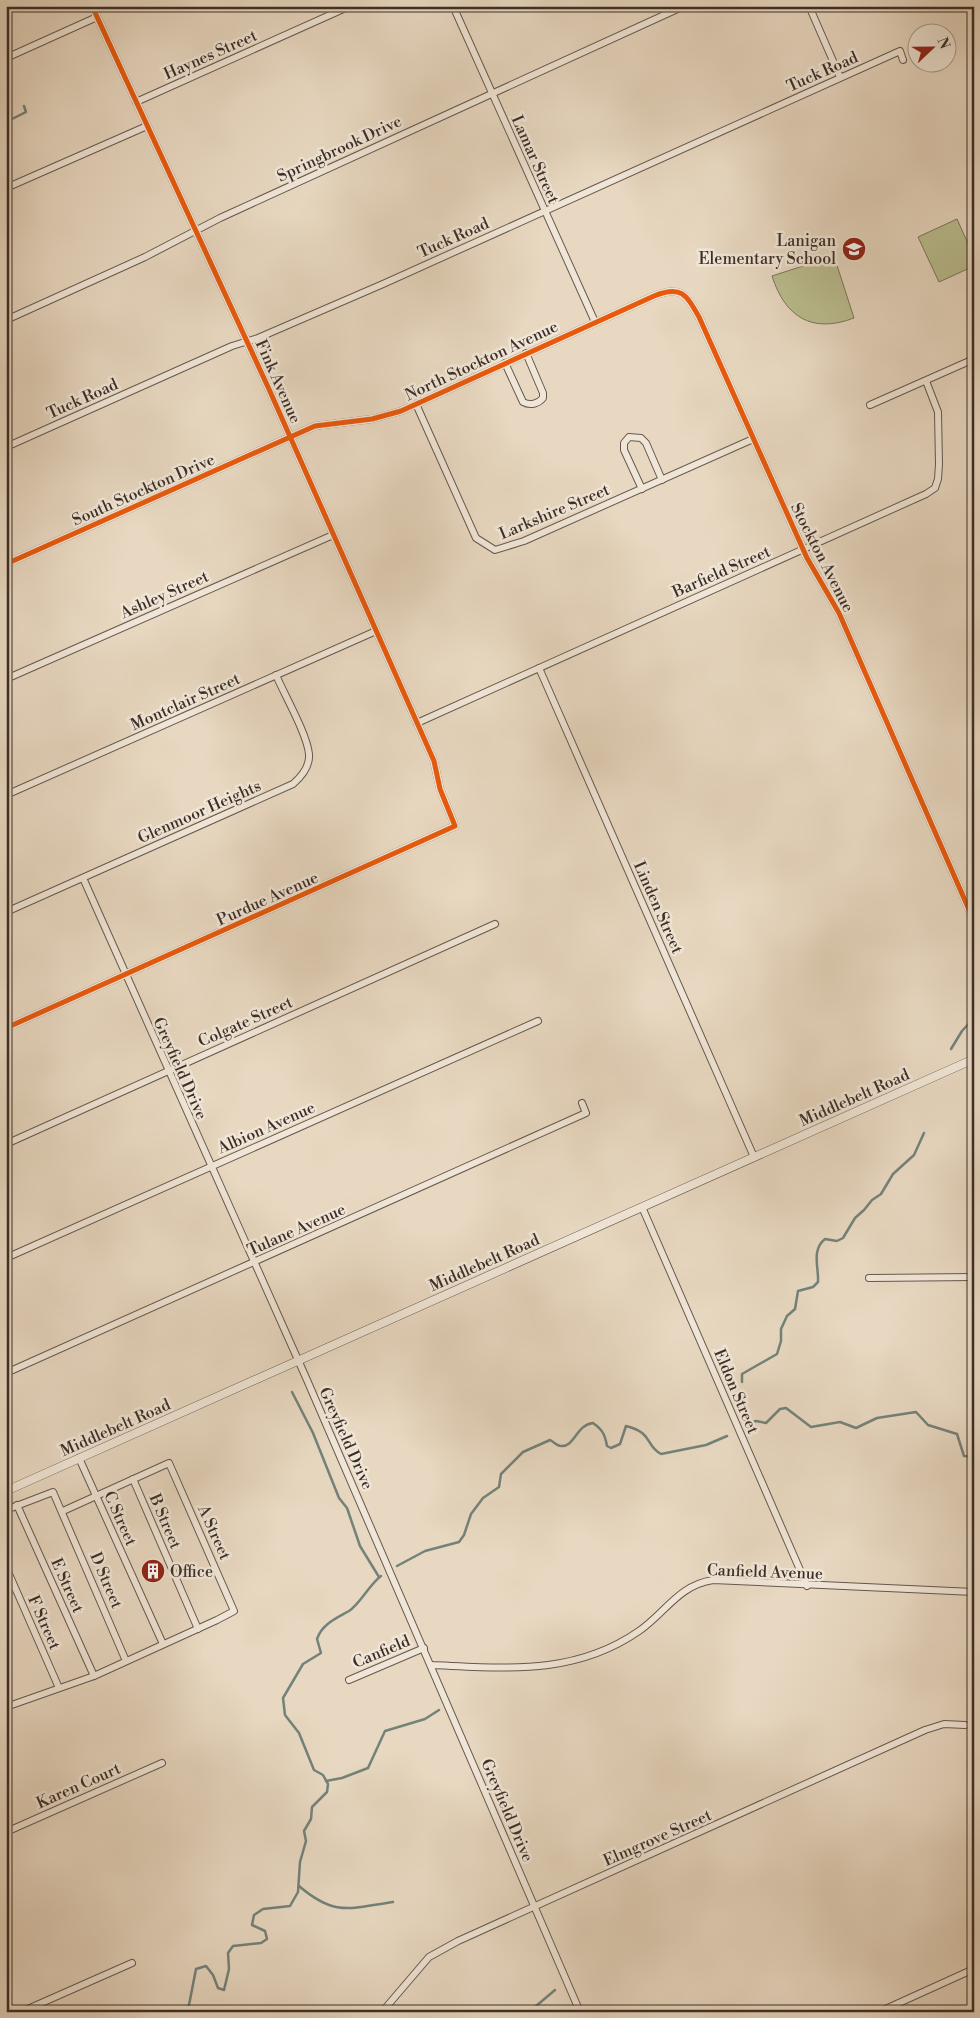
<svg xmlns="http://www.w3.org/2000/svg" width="980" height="2018" font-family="'Libre Bodoni',serif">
<rect width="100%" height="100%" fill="#e8d8c1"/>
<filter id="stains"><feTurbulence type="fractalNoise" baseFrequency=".004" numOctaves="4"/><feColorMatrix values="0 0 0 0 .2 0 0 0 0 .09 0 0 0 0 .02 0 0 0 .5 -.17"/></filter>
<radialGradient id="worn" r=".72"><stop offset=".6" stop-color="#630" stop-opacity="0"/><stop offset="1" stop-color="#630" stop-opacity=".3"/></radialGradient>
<g fill="#babe90" stroke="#7b765c">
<path d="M 957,219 L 974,257 L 974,266 L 939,282 L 918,237 Z"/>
<path d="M 834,256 L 854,318 C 812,334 785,317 772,276 Z"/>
</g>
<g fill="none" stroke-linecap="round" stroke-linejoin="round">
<g stroke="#73827a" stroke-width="2.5">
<path d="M 6,122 L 26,112 L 24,106"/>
<path d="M 951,1049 L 962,1031 L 974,1018"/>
<path d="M 742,1382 L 742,1374 L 777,1354 L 781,1341 L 781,1329 L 787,1316 L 795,1309 L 798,1291 L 813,1287 L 818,1282 C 819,1268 811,1250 825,1239 L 837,1241 L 843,1238 L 855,1218 L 864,1210 L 872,1200 L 881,1194 L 893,1174 L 914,1155 L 924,1133"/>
<path d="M 292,1392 L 313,1433 L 339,1498 L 347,1508 L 360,1546 L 379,1577"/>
<path d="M 745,1392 C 742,1402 746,1408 746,1418 L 752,1422"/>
<path d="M 750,1423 L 756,1421 L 766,1423 L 780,1409 L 786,1408 L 811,1427 L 840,1422 L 856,1428 L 877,1418 L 916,1412 L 928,1425 L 957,1434 L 964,1456 L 974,1457"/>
<path d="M 397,1566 L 425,1551 L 459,1542 L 464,1535 L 471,1514 L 483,1498 L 499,1487 L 501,1474 L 523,1452 L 550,1440 C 554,1442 557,1446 561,1446 C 575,1447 576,1425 593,1423 C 603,1430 605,1435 607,1446 L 611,1448 L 620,1444 L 626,1426 C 654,1433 645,1446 661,1454 L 706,1445 L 727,1436"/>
<path d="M 326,1781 L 342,1778 L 368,1768 L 385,1731 L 425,1719 L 439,1710"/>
<path d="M 299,1886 C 335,1917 350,1908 393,1902"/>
<path d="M 181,2012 L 189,2005 L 196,1969 L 206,1966 L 213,1975 L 218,1988 L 224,1990 L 229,1969 L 228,1953 L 233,1946 L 261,1943 L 267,1939 L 265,1931 L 252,1925 L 254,1915 L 263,1909 L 290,1906 L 298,1892 L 300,1862 L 306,1841 L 304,1831 L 311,1819 L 312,1807 L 327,1792 L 328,1784 L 323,1775 L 314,1770 L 299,1733 L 285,1715 L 283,1698 L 303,1664 L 321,1653 L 317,1639 C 322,1624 337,1618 349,1611 C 360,1604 369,1585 381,1576"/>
<path d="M 529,2012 L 555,1990"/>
</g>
<g stroke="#67584e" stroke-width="8">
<g id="minor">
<path d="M 453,6 L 595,322"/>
<path d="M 809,6 L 840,77"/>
<path d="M 6,58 L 97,17"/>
<path d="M 136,102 L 350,6"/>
<path d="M 6,188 L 147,126"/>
<path d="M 6,320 L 145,257 L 220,218 L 684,6"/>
<path d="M 505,363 L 523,402 C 530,406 538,404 543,398 L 543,393 L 526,353"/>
<path d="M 416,404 L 476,538 L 495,550 L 524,541 L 753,439"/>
<path d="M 870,405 L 974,359"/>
<path d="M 6,447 L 232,346 L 258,338 L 383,284 L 900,51 L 903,60"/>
<path d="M 642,489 L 624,450 L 624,443 L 629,437 L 641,438 L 646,443 L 662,480"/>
<path d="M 6,564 L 315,426 L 372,419 L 401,411 L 654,296 C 681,285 686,294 699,317 L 807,558 L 839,613 L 974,921"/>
<path d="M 539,668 L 754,1157"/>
<path d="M 6,679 L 333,535"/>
<path d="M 417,723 L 926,494 L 935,488 L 938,479 L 939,464 L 938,412 L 926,381"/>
<path d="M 6,795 L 376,631"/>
<path d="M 83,878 L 307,1380 L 580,2012"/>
<path d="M 6,912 L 293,784 C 301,777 310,766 309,754 C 307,734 285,696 276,675"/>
<path d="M 6,1028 L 455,826 L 440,789 L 434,761 L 268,387 L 92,6"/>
<path d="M 6,1144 L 495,924"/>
<path d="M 642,1207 L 807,1586"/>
<path d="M 6,1258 L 538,1021"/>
<path d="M 869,1278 L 974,1277"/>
<path d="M 6,1373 L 586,1113 L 582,1103"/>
<path d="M 79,1458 L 163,1644"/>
<path d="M 133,1479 L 198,1629"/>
<path d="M 17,1505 L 94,1676"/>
<path d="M 6,1510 L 53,1492 L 126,1661"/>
<path d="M 6,1567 L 59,1688"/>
<path d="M 431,1665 C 506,1668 574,1676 639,1631 C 665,1613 679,1585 713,1580 L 974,1592"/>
<path d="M 349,1680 L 424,1648"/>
<path d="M 6,1707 L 94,1676 L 217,1620 L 234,1611 L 169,1463 L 63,1511"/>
<path d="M 6,1832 L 162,1763"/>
<path d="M 967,1972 L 974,1969"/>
<path d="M 21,2012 L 132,1963"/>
<path d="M 382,2012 L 429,1957 L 458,1941 L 925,1730 L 944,1724 L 965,1725"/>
<path d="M 879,2012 L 965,1973"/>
</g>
</g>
<g stroke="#67584e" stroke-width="9">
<path id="tertiary" d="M 6,1491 L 974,1059"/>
</g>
<use href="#minor" stroke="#f0e6d7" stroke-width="6"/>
<use href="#tertiary" stroke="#f0e6d7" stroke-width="8"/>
<g stroke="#f0e6d7" stroke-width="8">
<g id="cycleway">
<path d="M 6,564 L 315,426 L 372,419 L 401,411 L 654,296 C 681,285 686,294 699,317 L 807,558 L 839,613 L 974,921"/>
<path d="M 6,1028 L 455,826 L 440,789 L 434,761 L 268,387 L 92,6"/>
</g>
</g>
<use href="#cycleway" stroke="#e8590c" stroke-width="5"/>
</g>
<defs>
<g id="school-disc" transform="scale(1.25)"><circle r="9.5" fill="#8f2418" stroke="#f0e6d7"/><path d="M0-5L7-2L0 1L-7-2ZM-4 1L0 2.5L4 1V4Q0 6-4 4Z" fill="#fff"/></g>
<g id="building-disc" transform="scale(1.25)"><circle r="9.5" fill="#8f2418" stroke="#f0e6d7"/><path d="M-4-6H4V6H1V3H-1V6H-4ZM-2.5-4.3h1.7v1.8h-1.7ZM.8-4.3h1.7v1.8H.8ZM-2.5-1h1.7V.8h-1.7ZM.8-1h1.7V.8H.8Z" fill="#fff"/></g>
</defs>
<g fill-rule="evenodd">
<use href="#school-disc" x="854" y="249"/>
<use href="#building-disc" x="153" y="1571"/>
</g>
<g text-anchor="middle" stroke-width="5" stroke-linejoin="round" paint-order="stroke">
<g font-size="16" fill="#3c2e27" stroke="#f0e6d7">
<text transform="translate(210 54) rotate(-24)" y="6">Haynes Street</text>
<text transform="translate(822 71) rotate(-24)" y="6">Tuck Road</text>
<text transform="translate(339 148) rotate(-25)" y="6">Springbrook Drive</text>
<text transform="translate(536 159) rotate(66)" y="6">Lamar Street</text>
<text transform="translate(453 237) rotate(-24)" y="6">Tuck Road</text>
<text transform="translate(481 360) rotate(-25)" y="6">North Stockton Avenue</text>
<text transform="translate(279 381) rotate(66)" y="6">Fink Avenue</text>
<text transform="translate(82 398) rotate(-24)" y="6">Tuck Road</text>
<text transform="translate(143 489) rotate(-24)" y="6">South Stockton Drive</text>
<text transform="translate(554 511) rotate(-23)" y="6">Larkshire Street</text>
<text transform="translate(823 557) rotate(63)" y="6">Stockton Avenue</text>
<text transform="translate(721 571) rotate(-24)" y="6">Barfield Street</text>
<text transform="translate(164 594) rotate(-24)" y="6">Ashley Street</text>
<text transform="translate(185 701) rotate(-24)" y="6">Montclair Street</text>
<text transform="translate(199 811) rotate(-24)" y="6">Glenmoor Heights</text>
<text transform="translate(267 898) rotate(-24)" y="6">Purdue Avenue</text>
<text transform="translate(659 907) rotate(66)" y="6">Linden Street</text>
<text transform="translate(245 1021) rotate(-24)" y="6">Colgate Street</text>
<text transform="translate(181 1068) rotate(66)" y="6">Greyfield Drive</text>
<text transform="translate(854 1097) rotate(-24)" y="6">Middlebelt Road</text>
<text transform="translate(266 1127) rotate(-24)" y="6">Albion Avenue</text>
<text transform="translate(296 1229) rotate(-24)" y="6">Tulane Avenue</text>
<text transform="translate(484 1262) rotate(-24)" y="6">Middlebelt Road</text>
<text transform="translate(737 1391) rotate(67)" y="6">Eldon Street</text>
<text transform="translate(115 1427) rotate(-24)" y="6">Middlebelt Road</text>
<text transform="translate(347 1438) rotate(66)" y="6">Greyfield Drive</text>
<text transform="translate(121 1518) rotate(66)" y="6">C Street</text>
<text transform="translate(166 1521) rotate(67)" y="6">B Street</text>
<text transform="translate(215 1532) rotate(66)" y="6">A Street</text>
<text transform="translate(765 1571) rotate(2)" y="6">Canfield Avenue</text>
<text transform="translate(107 1580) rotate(67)" y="6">D Street</text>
<text transform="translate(68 1585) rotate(66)" y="6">E Street</text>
<text transform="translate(45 1622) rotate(66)" y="6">F Street</text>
<text transform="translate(381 1651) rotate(-23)" y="6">Canfield</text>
<text transform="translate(78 1785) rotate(-24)" y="6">Karen Court</text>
<text transform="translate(508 1810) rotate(67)" y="6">Greyfield Drive</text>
<text transform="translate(657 1837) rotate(-24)" y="6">Elmgrove Street</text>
</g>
<g font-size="16" fill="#3c2e27" stroke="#f0e6d7" text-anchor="end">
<text x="836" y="246">Lanigan<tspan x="836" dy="18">Elementary School</tspan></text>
<text x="170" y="1577" text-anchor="start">Office</text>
</g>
</g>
<rect width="980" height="2018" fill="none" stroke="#e8d8c1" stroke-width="25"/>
<rect x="8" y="8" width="965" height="2003" fill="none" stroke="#3c2e27" stroke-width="2.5"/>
<rect x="12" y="12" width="955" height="1993" fill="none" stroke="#3c2e27"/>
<g transform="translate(932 48) rotate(68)"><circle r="24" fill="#f0e6d7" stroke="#a89c91"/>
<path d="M0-4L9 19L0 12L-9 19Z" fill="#8f2418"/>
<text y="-8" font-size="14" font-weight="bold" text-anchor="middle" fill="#3c2e27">N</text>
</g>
<rect width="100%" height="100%" filter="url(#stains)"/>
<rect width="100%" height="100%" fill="url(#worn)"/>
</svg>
